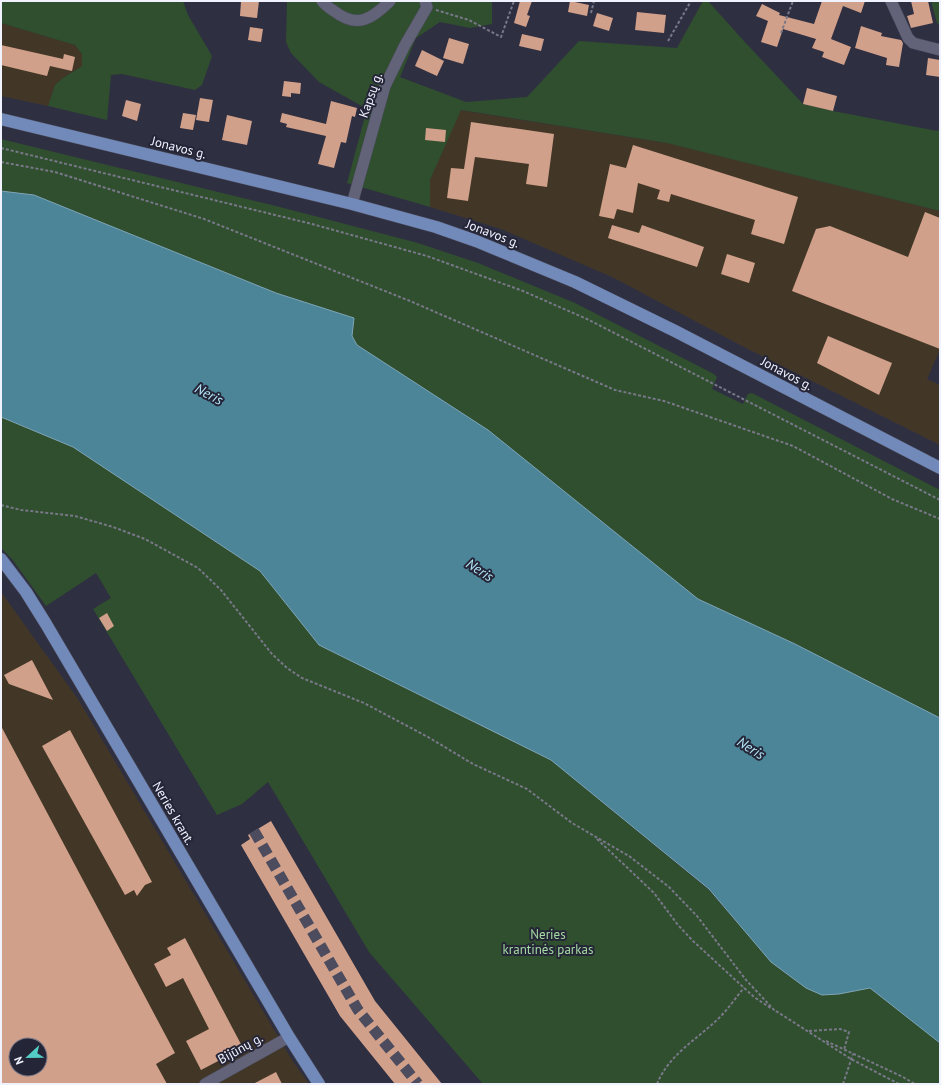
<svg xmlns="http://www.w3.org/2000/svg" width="941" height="1085" font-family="'PT Sans',sans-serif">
<rect width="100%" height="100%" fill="#2f2f42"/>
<g fill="#423727" fill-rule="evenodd">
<path d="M 1,23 L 75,45 L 82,54 L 82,66 L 63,78 L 55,85 L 48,106 L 1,96 Z"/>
<path d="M 460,110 L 667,143 L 940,211 L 940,350 L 927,379 L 940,385 L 940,445 L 742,346 L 614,278 L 501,229 L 430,207 L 430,180 Z"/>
<path d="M 1,592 L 78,699 L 292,1060 L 309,1084 L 1,1084 ZM 16,1045 L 40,1045 L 40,1069 L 16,1069 Z"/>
</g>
<g fill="#304f2e">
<path d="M 1,1 L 183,1 L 188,15 L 212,56 L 202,85 L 195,90 L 122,74 L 111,75 L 107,120 L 48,106 L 55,85 L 63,78 L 82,66 L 82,54 L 75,45 L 1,23 Z"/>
<path d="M 287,1 L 492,1 L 492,24 L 470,28 L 440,22 L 416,38 L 400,77 L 466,102 L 527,97 L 579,41 L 677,48 L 703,1 L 708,1 L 743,40 L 803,104 L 833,111 L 937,131 L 940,129 L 940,211 L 667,143 L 461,110 L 430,180 L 430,207 L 347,183 L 367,109 L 319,82 L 291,53 L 286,42 Z"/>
<path d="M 931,1 L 940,1 L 940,25 L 937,23 Z"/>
<path d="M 1,139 L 276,206 L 418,243 L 478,263 L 575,303 L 714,374 L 717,377 L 712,389 L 743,404 L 748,394 L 752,393 L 940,490 L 940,718 L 795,644 L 698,599 L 488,430 L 357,345 L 352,336 L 354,318 L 276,293 L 34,195 L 1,191 Z"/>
<path d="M 1,417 L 73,447 L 260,571 L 319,645 L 551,760 L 709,890 L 771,962 L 806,988 L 823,995 L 839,994 L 870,988 L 940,1043 L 940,1084 L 483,1084 L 369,952 L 268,782 L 242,804 L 217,815 L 93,609 L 111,598 L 96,573 L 46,606 L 12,559 L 1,548 Z"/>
</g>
<path fill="#4c8598" stroke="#7ea6b7" d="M 1,191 L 34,195 L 276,293 L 354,318 L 352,336 L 357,345 L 488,430 L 698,599 L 795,644 L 940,718 L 940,1043 L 870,988 L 839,994 L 822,995 L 806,988 L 771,962 L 709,889 L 551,760 L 319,645 L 260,571 L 73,447 L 1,417 Z"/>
<g fill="#d1a08a" fill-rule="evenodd">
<path d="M 241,1 L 259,1 L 257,18 L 240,16 Z"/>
<path d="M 520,1 L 532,1 L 527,15 L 530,16 L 526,27 L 514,23 Z"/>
<path d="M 570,1 L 589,5 L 587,16 L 568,12 Z"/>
<path d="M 822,1 L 865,1 L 861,13 L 843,6 L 831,39 L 851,47 L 844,65 L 822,57 L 824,52 L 812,48 L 816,39 L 783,29 L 777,47 L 761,42 L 768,21 L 756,16 L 762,4 L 780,13 L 779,15 L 814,24 Z"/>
<path d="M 911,1 L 928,1 L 933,23 L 911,28 L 907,16 L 914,14 Z"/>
<path d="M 637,12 L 666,15 L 664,33 L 635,30 Z"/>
<path d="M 597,13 L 613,18 L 609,31 L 593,26 Z"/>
<path d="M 861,26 L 882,33 L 881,36 L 901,40 L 903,43 L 899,67 L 886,65 L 887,58 L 855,48 Z"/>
<path d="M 250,27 L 263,29 L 261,42 L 248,40 Z"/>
<path d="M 522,34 L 544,39 L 541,51 L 519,46 Z"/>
<path d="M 449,38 L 469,44 L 463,64 L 443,58 Z"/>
<path d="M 1,45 L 63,59 L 64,54 L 75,57 L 72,71 L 50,66 L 47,76 L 1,65 Z"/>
<path d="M 422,50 L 444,61 L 437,76 L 415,66 Z"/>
<path d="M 928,58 L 940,60 L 940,77 L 926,75 Z"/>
<path d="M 284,81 L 301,83 L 300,94 L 291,93 L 291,97 L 282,96 Z"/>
<path d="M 807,88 L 837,96 L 833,111 L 803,104 Z"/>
<path d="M 200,98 L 213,100 L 209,122 L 196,120 Z"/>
<path d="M 126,100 L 141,104 L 137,121 L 122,116 Z"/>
<path d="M 331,101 L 357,108 L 355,117 L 352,116 L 346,143 L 341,142 L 334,168 L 318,164 L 326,136 L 286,127 L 287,124 L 280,122 L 282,113 L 326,124 Z"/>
<path d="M 183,113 L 196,115 L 193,130 L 180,128 Z"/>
<path d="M 227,115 L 252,121 L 247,145 L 222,140 Z"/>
<path d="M 471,122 L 554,134 L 547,187 L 526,184 L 529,164 L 475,157 L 468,201 L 447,198 L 451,168 L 464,169 Z"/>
<path d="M 426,128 L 446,130 L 445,142 L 425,140 Z"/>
<path d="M 633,145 L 798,197 L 784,244 L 751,234 L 755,220 L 671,194 L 669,202 L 657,199 L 660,190 L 638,183 L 633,213 L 617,209 L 614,219 L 599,216 L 610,164 L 626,168 Z"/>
<path d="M 925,212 L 940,218 L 940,349 L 792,291 L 816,229 L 830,226 L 908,257 Z"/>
<path d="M 612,225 L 639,233 L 642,225 L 704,247 L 697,267 L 608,238 Z"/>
<path d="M 727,254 L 755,263 L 749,283 L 721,274 Z"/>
<path d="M 828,336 L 892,363 L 879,395 L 817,363 Z"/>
<path d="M 107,613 L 114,626 L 107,631 L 99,618 Z"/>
<path d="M 32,660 L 53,700 L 9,684 L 4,675 Z"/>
<path d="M 1,726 L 175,1053 L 156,1064 L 167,1084 L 1,1084 ZM 16,1045 L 40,1045 L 40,1069 L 16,1069 Z"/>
<path d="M 70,730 L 152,882 L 145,885 L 137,896 L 134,890 L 125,895 L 42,746 Z"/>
<path d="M 271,821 L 375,1001 L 442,1084 L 395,1084 L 340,1016 L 241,845 L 250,839 L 248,835 Z"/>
<path d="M 185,938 L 243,1048 L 201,1070 L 186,1041 L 209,1029 L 183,978 L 166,987 L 154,964 L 171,955 L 167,948 Z"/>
<path d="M 276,1072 L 282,1084 L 253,1084 Z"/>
</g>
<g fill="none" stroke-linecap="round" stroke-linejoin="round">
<path stroke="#4c4c5e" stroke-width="11" stroke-dasharray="11 5.5" stroke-linecap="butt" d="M 254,831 L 358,1010 L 418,1084"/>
<g stroke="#4b4c5c" stroke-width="12">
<g id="minor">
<path d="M 322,1 C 325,5 329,8 334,11 C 357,29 372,19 390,1"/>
<path d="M 891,1 L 908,38 L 913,43 L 940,50"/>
<path d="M 352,204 L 385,86 L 405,45 L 427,7 L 425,1"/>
<path d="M 205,1084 L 289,1037"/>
</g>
</g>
<g stroke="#4b4c5c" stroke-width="13">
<g id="major">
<path d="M 1,119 L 352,204 L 436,227 L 476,241 L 575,282 L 675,331 L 940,468"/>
<path d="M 1,559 L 26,592 L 46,624 L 289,1037 L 319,1084"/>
</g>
</g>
<g stroke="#787889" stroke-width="2" stroke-dasharray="3 2" stroke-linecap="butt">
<path d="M 436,10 L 469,20 L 501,37 L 514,1"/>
<path d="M 591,13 L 594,1"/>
<path d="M 781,33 L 793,1"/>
<path d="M 668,41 L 691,1"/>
<path d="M 1,148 L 312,224 L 427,256 L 523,291 L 587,319 L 940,500"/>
<path d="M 1,162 L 55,172 L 204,219 L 410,301 L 615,390 L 664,401 L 793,446 L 892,499 L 940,519"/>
<path d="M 1,505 L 21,510 L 75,516 L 113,527 L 145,539 L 198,568 L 221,590 L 272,654 L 287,668 L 302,678 L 364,703 L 428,737 L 473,764 L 527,789 L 572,823 L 629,856 L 669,887 L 697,916 L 746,980 L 776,1012"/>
<path d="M 597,839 L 654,893 L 678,925 L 693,941 L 754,997 L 772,1009"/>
<path d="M 776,1011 L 851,1059 L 899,1084"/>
<path d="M 809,1031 L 840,1029 L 849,1032 L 844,1050"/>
<path d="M 826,1041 L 903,1077 L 915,1084"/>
<path d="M 657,1084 C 669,1054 698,1039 720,1017 C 729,1008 736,997 744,988"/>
<path d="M 843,1084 L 853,1054"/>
</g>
<use href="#minor" stroke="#626278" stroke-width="11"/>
<use href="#major" stroke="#718aba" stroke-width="12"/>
</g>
<g text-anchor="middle" stroke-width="4" stroke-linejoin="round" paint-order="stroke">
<g font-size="13" fill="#f1f2ff" stroke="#252538">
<text transform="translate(370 95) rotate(-71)" y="5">Kapsų g.</text>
<text transform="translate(179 147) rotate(14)" y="5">Jonavos g.</text>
<text transform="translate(493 233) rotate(21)" y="5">Jonavos g.</text>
<text transform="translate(787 373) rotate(28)" y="5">Jonavos g.</text>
<text transform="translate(174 813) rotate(60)" y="5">Neries krant.</text>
<text transform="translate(240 1048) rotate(-29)" y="5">Bijūnų g.</text>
</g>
<g font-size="13" fill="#a5dba2" stroke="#252538">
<text x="548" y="939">Neries<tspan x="548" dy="15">krantinės parkas</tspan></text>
</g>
<g font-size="14" font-style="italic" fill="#b2e5f7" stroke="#252538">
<text transform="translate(209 394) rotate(28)" y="5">Neris</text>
<text transform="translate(480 570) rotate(33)" y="5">Neris</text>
<text transform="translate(751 748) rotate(32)" y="5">Neris</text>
</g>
</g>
<rect width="941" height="1085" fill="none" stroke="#f1f2ff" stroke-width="4"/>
<g transform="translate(28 1057) rotate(248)"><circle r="19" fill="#252538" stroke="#777788"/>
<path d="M0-3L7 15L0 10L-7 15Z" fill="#54cdc6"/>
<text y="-6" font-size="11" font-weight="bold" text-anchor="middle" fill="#f1f2ff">N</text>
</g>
</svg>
